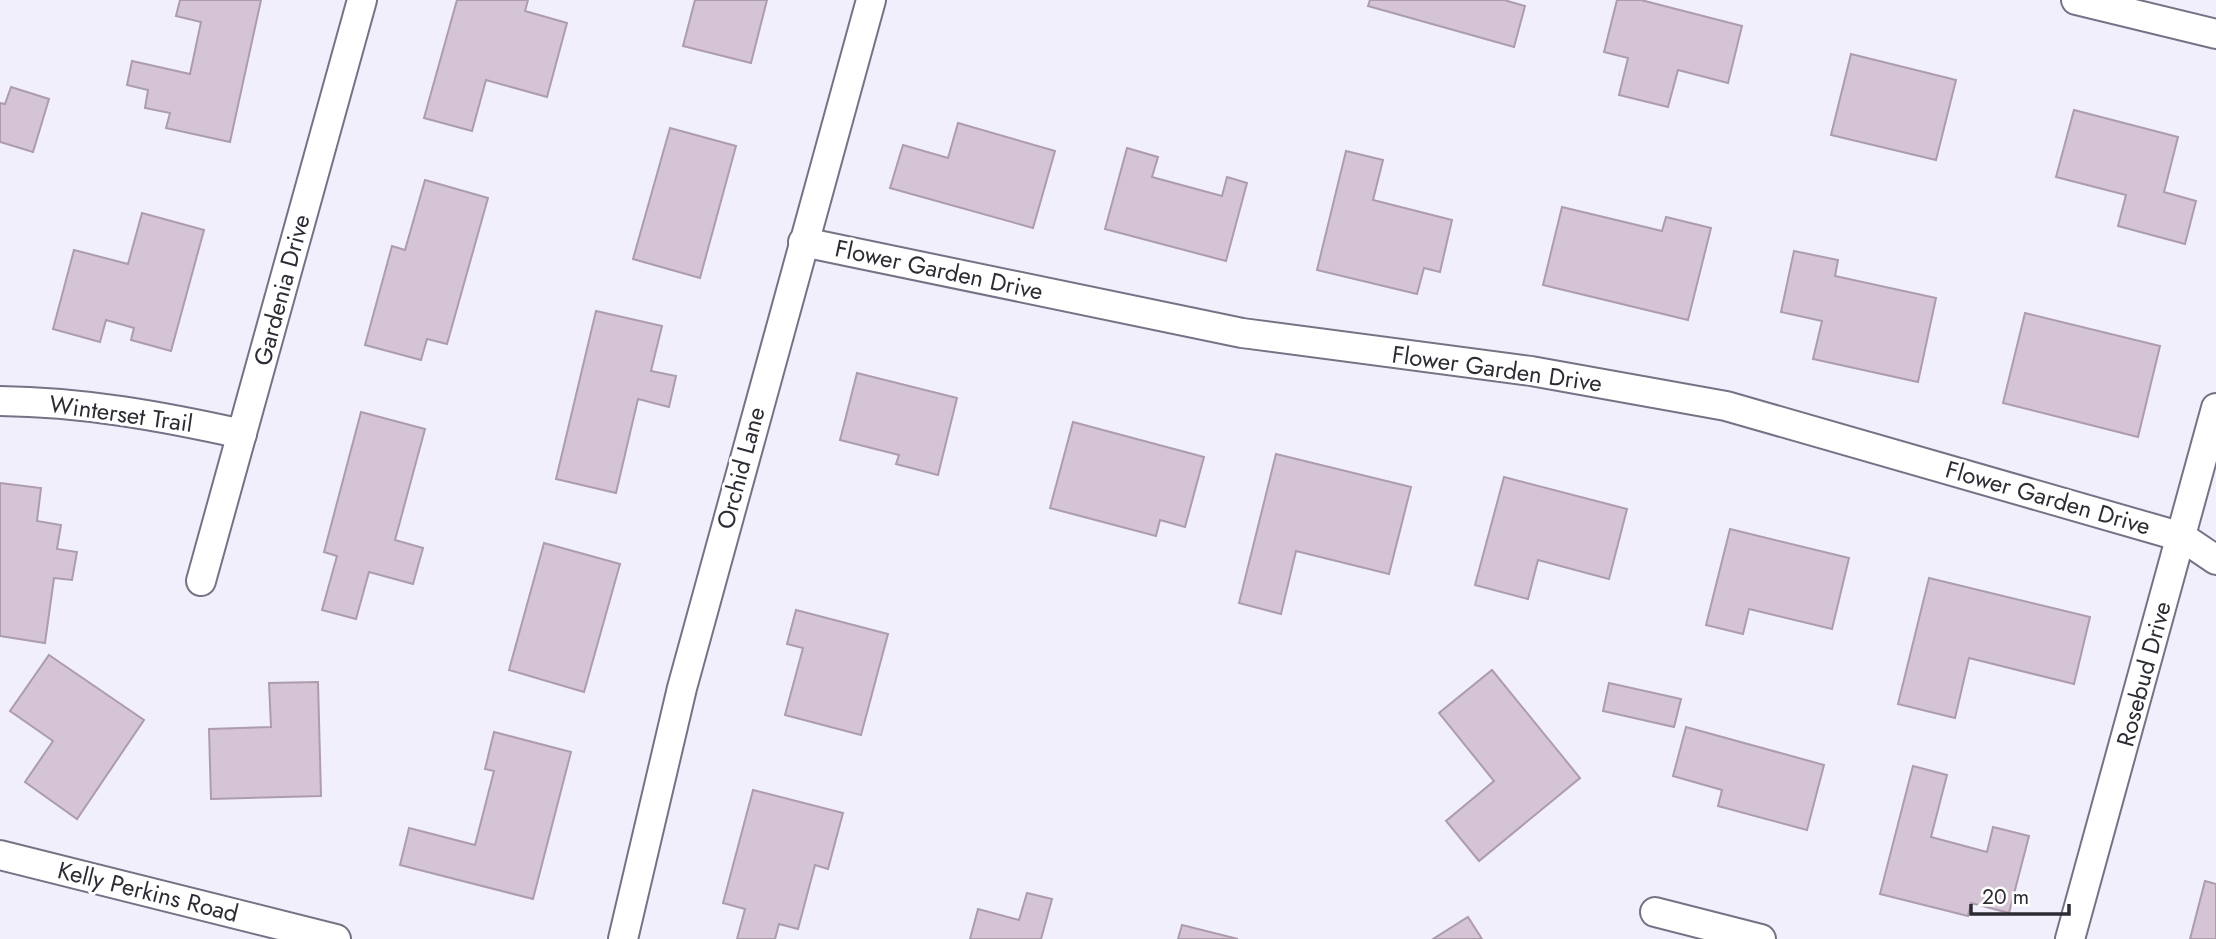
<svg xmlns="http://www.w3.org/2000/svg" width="2216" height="939" font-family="Jost,sans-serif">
<rect width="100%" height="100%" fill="#f1effc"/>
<g fill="#d5c4d5" stroke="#ac9cac" stroke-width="2">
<path d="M 180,0 L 261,0 L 230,142 L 166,128 L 170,113 L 145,108 L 148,90 L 127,85 L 132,61 L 190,74 L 201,22 L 176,16 Z"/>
<path d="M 457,0 L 528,0 L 525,11 L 567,23 L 547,97 L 486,80 L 472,131 L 424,118 Z"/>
<path d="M 695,0 L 767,0 L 751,63 L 683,46 Z"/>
<path d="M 1370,0 L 1504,0 L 1525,6 L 1514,47 L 1368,6 Z"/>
<path d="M 1617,0 L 1641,0 L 1742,26 L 1728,83 L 1678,70 L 1668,107 L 1619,95 L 1628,58 L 1604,52 Z"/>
<path d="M 1851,54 L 1956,80 L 1936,160 L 1831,135 Z"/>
<path d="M 11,87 L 49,99 L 33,152 L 0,142 L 0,103 L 5,104 Z"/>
<path d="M 2074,110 L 2178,137 L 2164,192 L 2196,201 L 2185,244 L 2118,226 L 2126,195 L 2056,177 Z"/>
<path d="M 958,123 L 1055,151 L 1033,228 L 890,188 L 903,145 L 948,158 Z"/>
<path d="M 670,128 L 736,146 L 700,278 L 633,259 Z"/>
<path d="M 1127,148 L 1158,157 L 1152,177 L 1222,196 L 1227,177 L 1247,183 L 1226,261 L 1105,229 Z"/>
<path d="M 1346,151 L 1383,160 L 1373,200 L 1452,220 L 1440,272 L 1424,268 L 1417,294 L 1317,270 Z"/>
<path d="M 425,180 L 488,198 L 447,344 L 427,339 L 421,360 L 365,345 L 392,246 L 405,250 Z"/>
<path d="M 1562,207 L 1662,231 L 1666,217 L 1711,228 L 1688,320 L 1543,285 Z"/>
<path d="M 142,213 L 204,230 L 171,351 L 131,340 L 134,328 L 106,320 L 100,342 L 53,329 L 74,250 L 128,264 Z"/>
<path d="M 1794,251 L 1838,260 L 1835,276 L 1936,298 L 1918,382 L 1813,359 L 1822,321 L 1781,312 Z"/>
<path d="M 596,311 L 662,326 L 651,371 L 676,376 L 669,407 L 638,399 L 616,493 L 556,479 Z"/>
<path d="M 2025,313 L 2160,346 L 2138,437 L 2003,403 Z"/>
<path d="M 857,373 L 957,398 L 938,475 L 896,464 L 899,455 L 840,440 Z"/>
<path d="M 361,412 L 425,429 L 395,540 L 423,548 L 413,584 L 369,572 L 356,619 L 322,610 L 337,556 L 324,552 Z"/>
<path d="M 1073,422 L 1204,457 L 1185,527 L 1160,520 L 1156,536 L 1050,508 Z"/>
<path d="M 1276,454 L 1411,487 L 1389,574 L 1296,551 L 1281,614 L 1239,603 Z"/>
<path d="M 1504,477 L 1627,509 L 1609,579 L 1538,560 L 1528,599 L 1475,585 Z"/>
<path d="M 0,483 L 41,488 L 37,521 L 61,525 L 57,549 L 77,552 L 72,580 L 54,578 L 45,643 L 0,636 Z"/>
<path d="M 1730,529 L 1849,558 L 1832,629 L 1749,609 L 1743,634 L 1706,625 Z"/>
<path d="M 544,543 L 620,564 L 584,692 L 509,670 Z"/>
<path d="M 1929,578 L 2090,617 L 2074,684 L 1969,658 L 1955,718 L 1898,704 Z"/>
<path d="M 796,610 L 888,634 L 861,735 L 785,715 L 803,648 L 787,644 Z"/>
<path d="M 49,655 L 144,720 L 77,819 L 25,782 L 53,741 L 10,711 Z"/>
<path d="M 1492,670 L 1580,778 L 1479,861 L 1446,821 L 1494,781 L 1439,713 Z"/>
<path d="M 318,682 L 321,796 L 211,799 L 209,729 L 271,727 L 269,683 Z"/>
<path d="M 1609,683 L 1681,699 L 1674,727 L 1603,711 Z"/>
<path d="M 1686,727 L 1824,765 L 1807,830 L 1718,806 L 1722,790 L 1673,776 Z"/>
<path d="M 494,732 L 571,752 L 533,899 L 400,865 L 409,828 L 475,845 L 494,771 L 485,769 Z"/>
<path d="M 1913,766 L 1947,775 L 1931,837 L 1987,852 L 1993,827 L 2029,836 L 2009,913 L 1971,903 L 1968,916 L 1880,894 Z"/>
<path d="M 753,790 L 843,813 L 828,869 L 815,865 L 798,929 L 779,924 L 775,939 L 737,939 L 745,909 L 723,903 Z"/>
<path d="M 2205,881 L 2216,884 L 2216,939 L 2190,939 Z"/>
<path d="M 1027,893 L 1052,899 L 1041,939 L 970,939 L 978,909 L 1019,920 Z"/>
<path d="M 1468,917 L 1482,939 L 1433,939 Z"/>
<path d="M 1182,925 L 1238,939 L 1178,939 Z"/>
</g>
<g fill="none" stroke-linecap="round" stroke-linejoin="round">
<g stroke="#767285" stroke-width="32">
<g id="minor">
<path d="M 2076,0 L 2216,34"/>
<path d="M 803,242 L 1242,333 L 1531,371 L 1726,406 L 2182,537 L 2216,560"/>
<path d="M 0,401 C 83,402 161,416 242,434"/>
<path d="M 201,581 L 362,0"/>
<path d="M 0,855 L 336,939"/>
<path d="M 1655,912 L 1761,939"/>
<path d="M 623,939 L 682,688 L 871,0"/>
<path d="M 2070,939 L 2216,408"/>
</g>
</g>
<use href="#minor" stroke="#fff" stroke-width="28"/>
</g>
<g text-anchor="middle" stroke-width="6" stroke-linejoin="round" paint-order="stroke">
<g font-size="24" fill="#2d2b33" stroke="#fff">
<text transform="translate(939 270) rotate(12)" y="8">Flower Garden Drive</text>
<text transform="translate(282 290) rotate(-75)" y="8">Gardenia Drive</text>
<text transform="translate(1497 369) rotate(8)" y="8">Flower Garden Drive</text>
<text transform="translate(121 414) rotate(8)" y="8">Winterset Trail</text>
<text transform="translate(741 468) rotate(-75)" y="8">Orchid Lane</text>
<text transform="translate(2048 498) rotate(16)" y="8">Flower Garden Drive</text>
<text transform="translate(2144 674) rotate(-75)" y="8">Rosebud Drive</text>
<text transform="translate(148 892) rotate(14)" y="8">Kelly Perkins Road</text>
</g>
</g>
<path d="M1971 904v10h98v-10" fill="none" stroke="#2d2b33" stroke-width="3.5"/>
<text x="1982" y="904" font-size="21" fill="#2d2b33" stroke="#ffffff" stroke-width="5" paint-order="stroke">20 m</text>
</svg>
